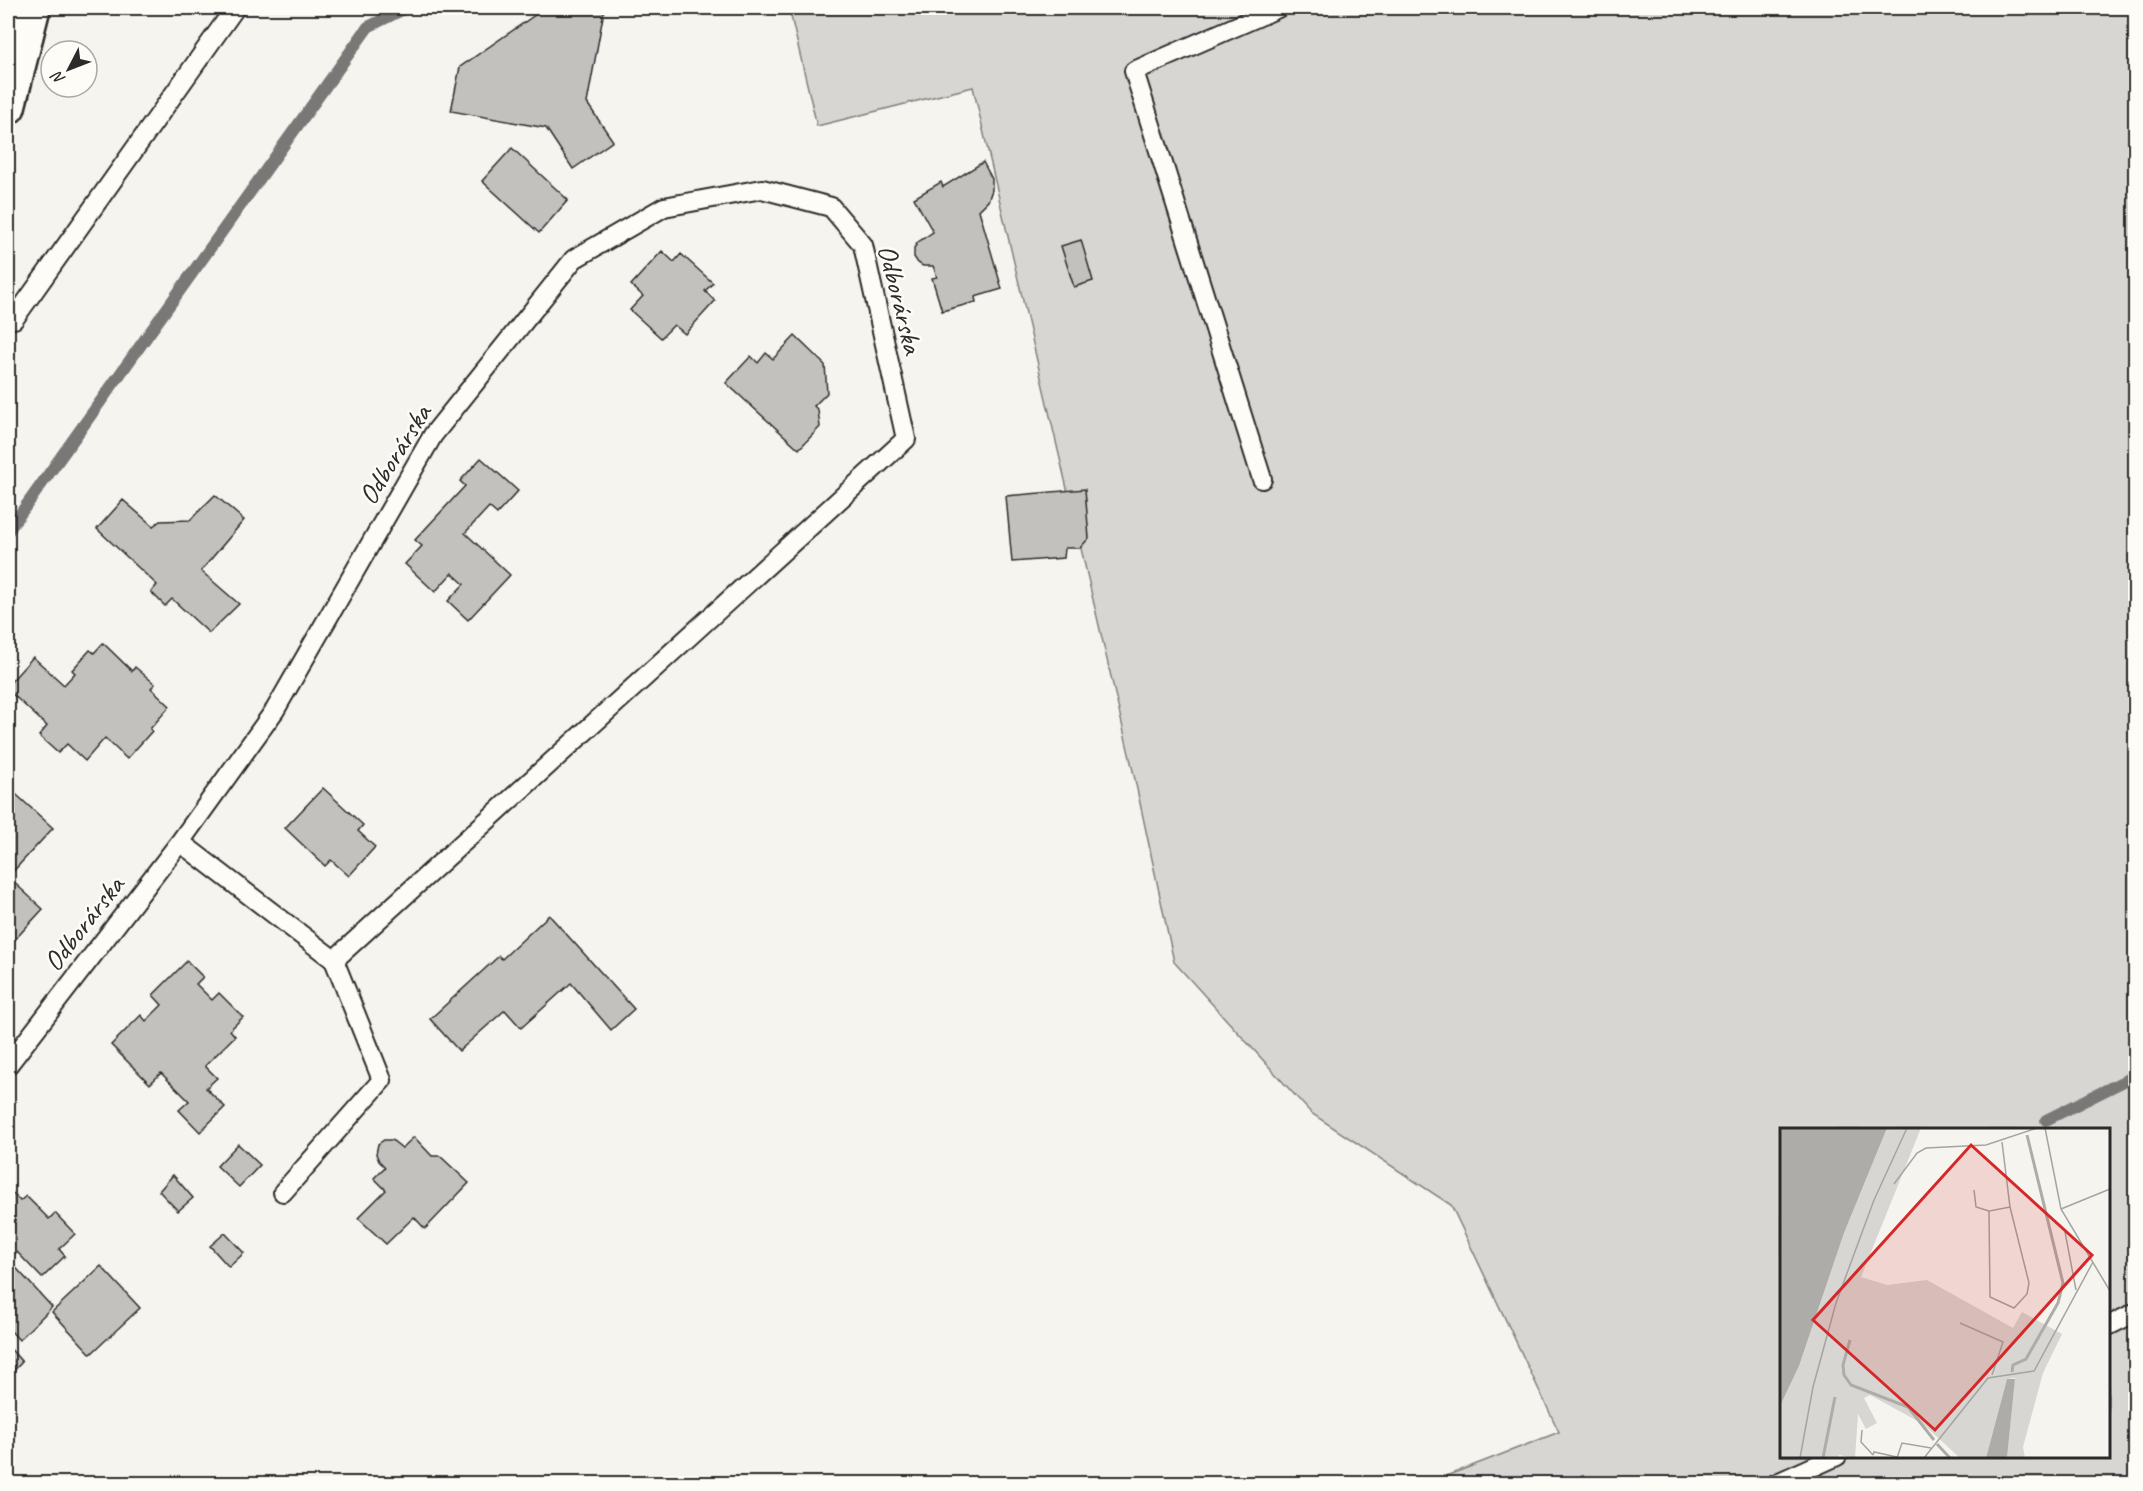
<svg xmlns="http://www.w3.org/2000/svg" width="2143" height="1491" font-family="Caveat,sans-serif">
<rect width="100%" height="100%" fill="#f5f4ef"/>
<filter id="ink" filterUnits="userSpaceOnUse"><feTurbulence type="fractalNoise" baseFrequency=".0167" numOctaves="2"/><feDisplacementMap in="SourceGraphic" scale="12" xChannelSelector="R" yChannelSelector="G"/><feConvolveMatrix kernelMatrix="1 2 1 2 8 2 1 2 1" color-interpolation-filters="sRGB"/></filter>
<g filter="url(#ink)">
<path fill="#d7d6d2" stroke="#81807e" stroke-width="1.5" fill-rule="evenodd" d="M 789,8 L 2135,8 L 2135,1478 L 2122,1484 L 1428,1483 L 1559,1432 L 1451,1205 L 1311,1113 L 1174,962 L 1134,775 L 973,87 L 817,126 ZM 1782,1130 L 2108,1130 L 2108,1456 L 1782,1456 Z"/>
<g fill="none" stroke-linecap="round" stroke-linejoin="round">
<g stroke="#797877" stroke-width="12">
<path d="M 8,531 L 368,27 L 406,8"/>
<path d="M 2046,1120 L 2136,1075"/>
</g>
</g>
<g fill="#c2c1be" stroke="#2b2b2b" stroke-width="1.5">
<path d="M 545,8 L 582,8 L 604,11 L 587,103 L 613,141 L 573,169 L 546,128 L 451,111 L 460,67 Z"/>
<path d="M 512,148 L 568,200 L 539,233 L 482,181 Z"/>
<path d="M 983,162 L 992,179 L 992,190 L 988,201 L 979,210 L 1002,289 L 975,297 L 976,302 L 942,311 L 932,278 L 937,277 L 933,266 L 923,266 L 918,263 L 914,257 L 914,248 L 918,242 L 933,232 L 914,198 L 941,182 L 943,187 Z"/>
<path d="M 1081,240 L 1093,281 L 1074,287 L 1061,246 Z"/>
<path d="M 662,251 L 674,262 L 681,254 L 713,283 L 705,291 L 715,301 L 685,334 L 674,325 L 661,338 L 630,310 L 643,296 L 631,285 Z"/>
<path d="M 795,336 L 825,365 L 827,393 L 814,406 L 818,410 L 820,427 L 799,449 L 726,383 L 751,356 L 758,363 L 766,353 L 773,359 Z"/>
<path d="M 481,458 L 518,491 L 497,514 L 489,507 L 465,533 L 510,575 L 468,620 L 448,601 L 464,584 L 452,573 L 435,592 L 405,564 L 422,546 L 415,540 L 465,486 L 460,481 Z"/>
<path d="M 1085,489 L 1089,538 L 1080,548 L 1065,548 L 1064,558 L 1012,562 L 1006,496 Z"/>
<path d="M 215,495 L 244,520 L 201,571 L 239,604 L 209,633 L 172,599 L 165,606 L 151,592 L 157,585 L 97,529 L 123,500 L 153,526 L 160,521 L 190,520 Z"/>
<path d="M 103,643 L 132,671 L 135,667 L 155,684 L 151,688 L 170,706 L 150,729 L 152,731 L 127,759 L 105,738 L 85,761 L 67,744 L 58,753 L 39,736 L 47,726 L 8,690 L 8,685 L 33,657 L 64,685 L 75,673 L 72,670 L 90,650 L 94,653 Z"/>
<path d="M 8,787 L 53,828 L 8,877 L 43,909 L 8,947 Z"/>
<path d="M 323,788 L 363,825 L 358,831 L 375,847 L 349,876 L 331,860 L 325,866 L 285,828 Z"/>
<path d="M 549,915 L 634,1009 L 611,1030 L 571,983 L 521,1028 L 505,1010 L 459,1051 L 430,1019 L 499,956 L 502,959 Z"/>
<path d="M 187,961 L 203,977 L 196,984 L 212,1000 L 219,993 L 243,1017 L 230,1030 L 235,1036 L 205,1066 L 217,1078 L 206,1088 L 225,1107 L 200,1132 L 179,1110 L 189,1101 L 161,1073 L 150,1084 L 111,1045 L 141,1015 L 146,1021 L 162,1005 L 153,995 Z"/>
<path d="M 414,1137 L 432,1156 L 440,1156 L 469,1183 L 425,1229 L 414,1217 L 386,1244 L 358,1218 L 386,1190 L 374,1178 L 385,1167 L 379,1161 L 376,1154 L 378,1144 L 384,1140 L 392,1140 L 402,1148 Z"/>
<path d="M 238,1144 L 260,1165 L 239,1187 L 217,1166 Z"/>
<path d="M 173,1175 L 193,1198 L 178,1211 L 159,1191 Z"/>
<path d="M 8,1188 L 20,1201 L 26,1196 L 49,1219 L 55,1213 L 75,1234 L 59,1249 L 65,1256 L 42,1278 L 17,1252 L 8,1259 Z"/>
<path d="M 225,1233 L 244,1253 L 229,1267 L 210,1246 Z"/>
<path d="M 8,1259 L 52,1307 L 19,1340 L 8,1328 Z"/>
<path d="M 101,1266 L 140,1308 L 91,1354 L 52,1312 Z"/>
<path d="M 8,1346 L 22,1362 L 8,1377 Z"/>
</g>
<g fill="none" stroke-linecap="round" stroke-linejoin="round">
<g stroke="#2b2b2b" stroke-width="22">
<g id="service">
<path d="M 14,319 L 235,8"/>
<path d="M 1262,479 L 1134,71 L 1278,8"/>
<path d="M 8,1065 L 180,842 L 275,710 L 433,435 L 574,259 L 664,207 L 762,189 L 831,207 L 863,245 L 906,439 L 334,960 L 180,842"/>
<path d="M 283,1192 L 382,1080 L 334,960"/>
<path d="M 2108,1326 L 2136,1312"/>
<path d="M 1775,1484 L 1837,1456"/>
</g>
</g>
<g stroke="#2b2b2b" stroke-width="38">
<path id="secondary" d="M 8,107 L 33,8"/>
</g>
<use href="#service" stroke="#fdfcf7" stroke-width="18"/>
<use href="#secondary" stroke="#fdfcf7" stroke-width="33"/>
</g>
</g>
<g text-anchor="middle" stroke-width="5" stroke-linejoin="round" paint-order="stroke">
<g font-size="28" fill="#2b2b2b" stroke="#fdfcf7">
<text transform="translate(901 299) rotate(76)" y="10">Odborárska</text>
<text transform="translate(394 454) rotate(-58)" y="10">Odborárska</text>
<text transform="translate(83 923) rotate(-52)" y="10">Odborárska</text>
</g>
</g>
<g transform="translate(1780 1128)">
<rect width="330" height="330" fill="#f5f4ef"/>
<path d="M 107,0 L 141,0 L 81,149 L 107,157 L 147,152 L 233,200 L 242,184 L 282,206 L 263,245 L 243,319 L 245,330 L 227,330 L 235,250 L 227,251 L 206,330 L 180,330 L 143,296 L 90,267 L 84,270 L 97,295 L 86,301 L 78,286 L 75,330 L 59,327 L 58,330 L 0,330 L 0,278 L 19,238 L 64,105 Z" fill="#d7d6d2"/>
<path d="M 0,0 L 107,0 L 64,105 L 19,238 L 0,278 ZM 227,251 L 235,251 L 227,330 L 206,330 Z" fill="#adaca9"/>
<path fill="none" stroke="#adaca9" stroke-width="3" d="M 70,212 L 63,237 L 64,247 L 71,257 L 128,279 L 154,312M 232,244 L 233,237 L 246,231 L 278,175 L 283,155 L 247,7M 157,316 L 170,330M 43,330 L 55,269"/>
<path fill="none" stroke="#a4a4a1" stroke-width="1.5" d="M 265,0 L 281,81 L 330,163M 222,14 L 230,79 L 249,155 L 247,166 L 234,180 L 210,169 L 209,83 L 230,79M 114,56 L 137,25 L 146,20 L 206,17 L 257,0M 194,62 L 196,79 L 209,83M 281,81 L 330,61M 285,104 L 296,162M 180,195 L 223,214 L 212,247M 82,302 L 81,314 L 93,327M 93,327 L 94,324 L 117,329M 20,330 L 33,259 L 56,175 L 94,72 L 127,0M 117,330 L 122,315 L 151,320M 144,330 L 208,250 L 254,243 L 313,134"/>
<path fill="#d62828" fill-opacity="0.15" stroke="#d62828" stroke-width="3" d="M 191,17 L 312,127 L 155,302 L 33,192 Z"/>
<rect width="330" height="330" fill="none" stroke="#2b2b2b" stroke-width="3"/>
</g>
<rect width="2143" height="1491" fill="none" stroke="#fdfcf7" stroke-width="30"/>
<rect x="15" y="15" width="2113" height="1461" fill="none" stroke="#2b2b2b" stroke-width="2" filter="url(#ink)"/>
<g transform="translate(69 69) rotate(228)"><circle r="28" fill="#fdfcf7" stroke="#a9a8a5" stroke-width="1.5"/>
<path d="M0-4.5L10 22L0 15L-10 22Z" fill="#2b2b2b"/>
<text y="-9" font-size="16" font-weight="bold" text-anchor="middle" fill="#2b2b2b">N</text>
</g>
</svg>
